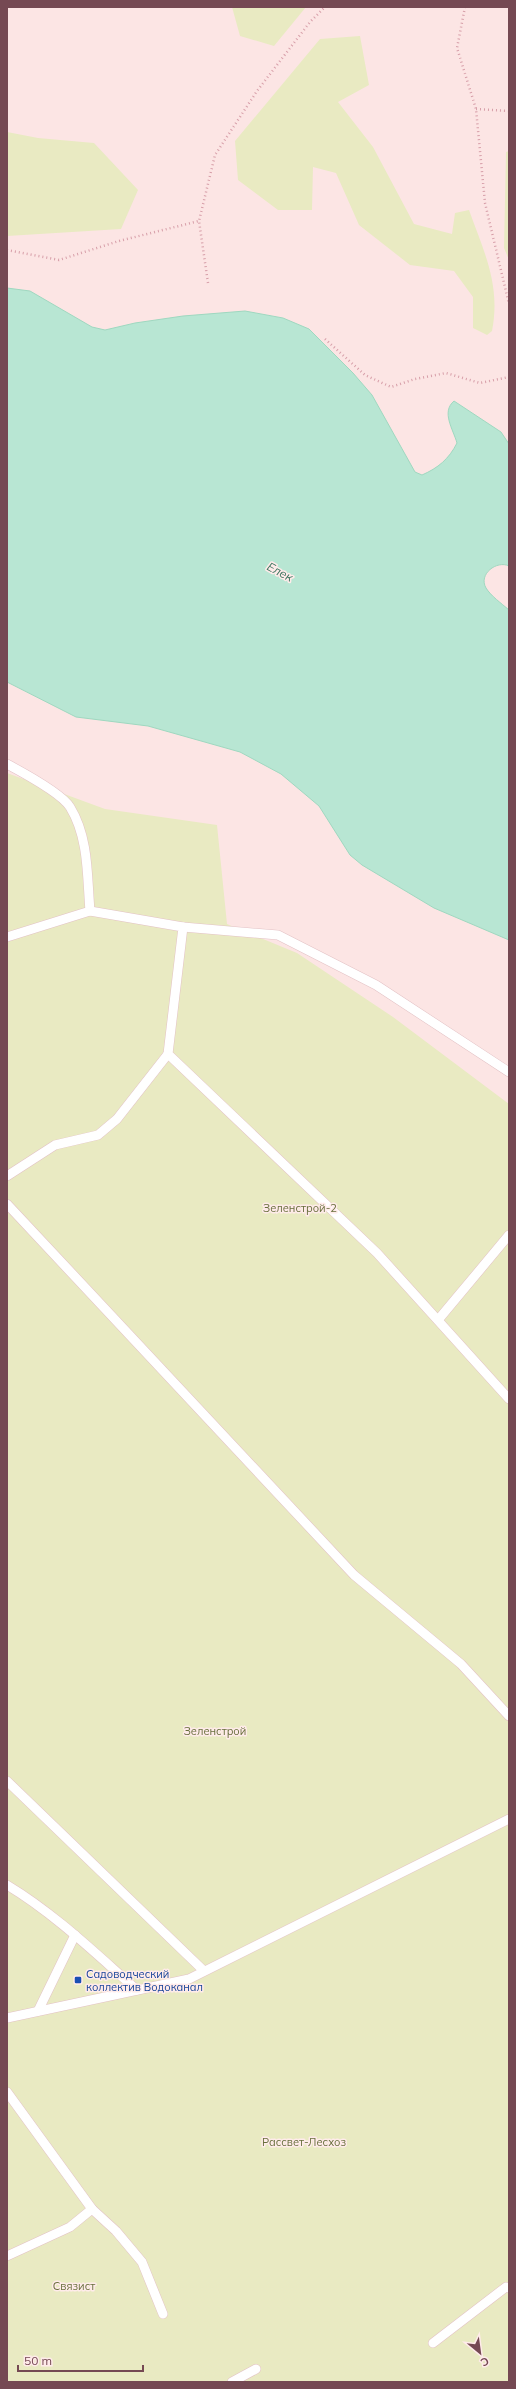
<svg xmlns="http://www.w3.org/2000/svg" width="516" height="2389" font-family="Mulish,sans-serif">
<rect width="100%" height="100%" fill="#fce5e4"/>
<g fill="#e9eac2">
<path d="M 232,7 L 306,7 L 274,46 L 240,36 Z"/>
<path d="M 360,36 L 369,85 L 338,102 L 373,147 L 414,224 L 452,234 L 455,213 L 469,210 C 484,252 501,285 492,331 L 487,335 L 473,328 L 473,297 L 454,271 L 410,265 L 359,225 L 336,173 L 313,167 L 312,210 L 278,210 L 238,180 L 235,141 L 320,39 Z"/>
<path d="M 7,132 L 38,138 L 94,143 L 138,190 L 121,229 L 7,236 Z"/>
<path d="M 509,151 L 509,260 L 504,248 L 506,152 Z"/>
<path d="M 7,773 L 105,809 L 217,825 L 227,924 L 297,953 L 393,1017 L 509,1104 L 509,2382 L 7,2382 Z"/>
</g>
<path fill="#b8e6d3" stroke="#9fd8c0" d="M 7,288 L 30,291 L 92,327 L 105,330 L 135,323 L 183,316 L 245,311 L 283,318 L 309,329 L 353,373 L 372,395 L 415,472 L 422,475 C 438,468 449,459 457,443 C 453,429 441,412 454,401 L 501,432 L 509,444 L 509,566 C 497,560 478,574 486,588 C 491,596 501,603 509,610 L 509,940 L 434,908 L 362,865 L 350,855 L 319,806 L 281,774 L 240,752 L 148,726 L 76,717 L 7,682 Z"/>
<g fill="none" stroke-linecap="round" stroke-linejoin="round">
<g stroke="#e3c2c5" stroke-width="10">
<g id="lane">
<path d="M 7,764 C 22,772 62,794 70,807 C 89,838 87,876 90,911"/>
<path d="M 183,927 L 278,935 L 376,985 L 509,1072"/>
<path d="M 7,937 L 90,911 L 183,927 L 168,1054 L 377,1253 L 509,1399"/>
<path d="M 7,1176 L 55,1145 L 98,1135 L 117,1119 L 168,1054"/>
<path d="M 7,1204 L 354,1575 L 461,1664 L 509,1716"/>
<path d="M 438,1320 L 509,1235"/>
<path d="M 7,1781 L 204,1971"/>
<path d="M 7,1885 C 55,1914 95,1953 137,1990"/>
<path d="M 38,2011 L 75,1935"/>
<path d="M 7,2018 L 189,1979 L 509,1819"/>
<path d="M 7,2092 L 92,2209"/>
<path d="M 7,2256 L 70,2227 L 92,2209 L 116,2231 L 142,2262 L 163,2314"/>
<path d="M 433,2343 L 506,2287 L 509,2288"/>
<path d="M 232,2382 L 256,2369"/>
</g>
</g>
<g stroke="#d79fa9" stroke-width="2.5" stroke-dasharray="1 3" stroke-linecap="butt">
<path d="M 465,7 L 457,48 L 476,109 L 485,203 L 509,304"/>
<path d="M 476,109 L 509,111"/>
<path d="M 7,250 L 59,260 L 119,241 L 199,221"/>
<path d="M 208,283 L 199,221 L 215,155 L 257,91 L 310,22 L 325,7"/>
<path d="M 325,339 L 365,375 L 391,387 L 415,379 L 446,373 L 480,383 L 509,377"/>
</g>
<use href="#lane" stroke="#fff" stroke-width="9"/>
</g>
<rect fill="#1a4fb4" stroke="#ffebea" stroke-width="1.5" x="74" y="1976" width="8" height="8" rx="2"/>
<g text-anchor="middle" stroke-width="3" stroke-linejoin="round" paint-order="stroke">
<g font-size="11" fill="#686f3c" stroke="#ffebea">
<text x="300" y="1212">Зеленстрой-2</text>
<text x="215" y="1735">Зеленстрой</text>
<text x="304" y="2146">Рассвет-Лесхоз</text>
<text x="74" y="2290">Связист</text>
</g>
<g font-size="11" fill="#164399" stroke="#ffebea" text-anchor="start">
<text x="86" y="1978">Садоводческий<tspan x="86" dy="13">коллектив Водоканал</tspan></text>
</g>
<g font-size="12" font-style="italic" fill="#3a745d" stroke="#ffebea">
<text transform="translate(280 572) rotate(28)" y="4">Елек</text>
</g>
</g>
<rect width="516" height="2389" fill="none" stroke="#754953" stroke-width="16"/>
<g transform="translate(480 2353) rotate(151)" stroke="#ffebea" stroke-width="3" paint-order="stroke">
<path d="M0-3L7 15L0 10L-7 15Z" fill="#754953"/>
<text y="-6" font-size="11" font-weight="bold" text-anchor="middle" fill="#754953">С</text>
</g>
<path d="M18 2365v6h125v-6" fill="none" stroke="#754953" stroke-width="2"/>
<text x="24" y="2365" font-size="12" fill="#754953" stroke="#ffebea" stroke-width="3" paint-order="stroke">50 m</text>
</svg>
